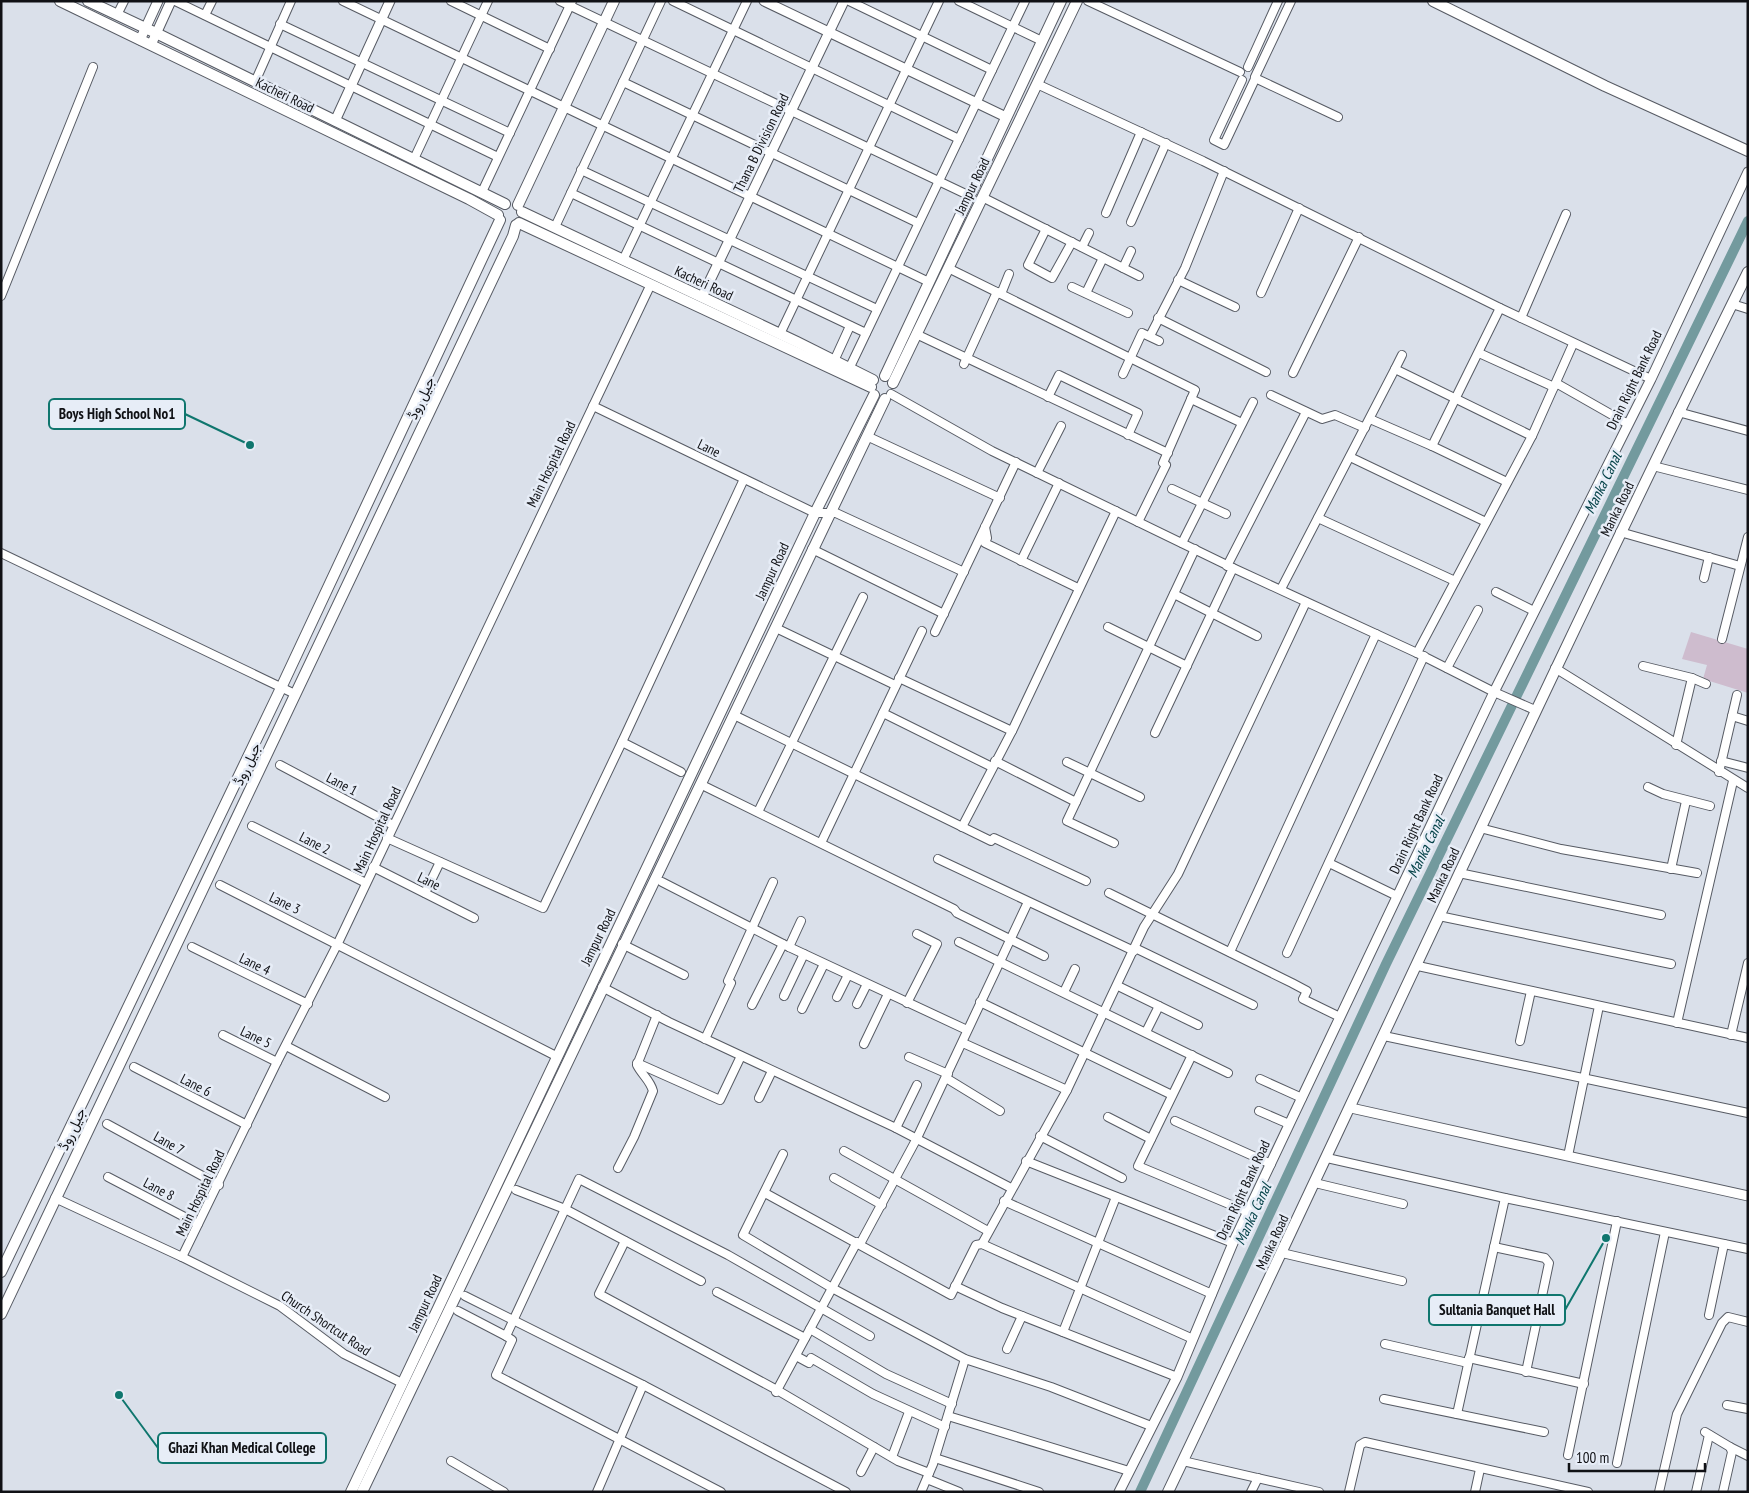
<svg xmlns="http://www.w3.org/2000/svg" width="1749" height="1493" font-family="'PT Sans Narrow',Vazirmatn,sans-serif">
<rect width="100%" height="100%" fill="#dae0ea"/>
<path fill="#cebcce" d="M 1691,632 L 1748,649 L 1748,693 L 1703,679 L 1707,665 L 1682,659 Z"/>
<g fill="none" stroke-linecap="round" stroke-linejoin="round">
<path stroke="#739a9e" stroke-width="10" d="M 1140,1492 L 1386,964 L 1748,221"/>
<g stroke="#575b64" stroke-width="10">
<g id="minor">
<path d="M 175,1 L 498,157"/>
<path d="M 343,1 L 929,282"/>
<path d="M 451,1 L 550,49"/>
<path d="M 560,1 L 970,196"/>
<path d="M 673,1 L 959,139"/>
<path d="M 849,1 L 992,70"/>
<path d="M 959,1 L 1042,41"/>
<path d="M 1088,1 L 1240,72"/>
<path d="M 117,15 L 124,1"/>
<path d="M 205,15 L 212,1"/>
<path d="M 280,24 L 510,133"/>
<path d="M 1248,67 L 1278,1"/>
<path d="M 1255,77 L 1291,1"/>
<path d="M 1255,78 L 1338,117"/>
<path d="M 1242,80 L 1214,140 L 1224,145 L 1255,79"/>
<path d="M 255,82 L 291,1"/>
<path d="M 623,82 L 918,223"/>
<path d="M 1037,84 L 1203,161 L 1500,308 L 1651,379"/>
<path d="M 414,159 L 488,1"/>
<path d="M 581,170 L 877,309"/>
<path d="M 482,192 L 572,1"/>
<path d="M 571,193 L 866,333"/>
<path d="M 982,197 L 1139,276"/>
<path d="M 1106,213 L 1141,132"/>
<path d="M 1131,222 L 1166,143"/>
<path d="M 555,227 L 661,1"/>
<path d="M 1046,229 L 1028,265 L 1052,278 L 1072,242"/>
<path d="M 1082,247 L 1089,233"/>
<path d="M 623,260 L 747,1"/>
<path d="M 948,268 L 1195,390 L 1163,463 L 1166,465 L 1138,522"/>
<path d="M 1123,268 L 1131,251"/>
<path d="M 1178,280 L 1235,307"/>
<path d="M 1072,287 L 1128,313"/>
<path d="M 1086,293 L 1103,258"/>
<path d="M 1261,293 L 1299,208"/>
<path d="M 1001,294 L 1009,274"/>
<path d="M 1,296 L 93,67"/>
<path d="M 1732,304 L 1748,309"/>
<path d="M 1158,318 L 1266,372"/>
<path d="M 1521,318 L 1566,214"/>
<path d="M 780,334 L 939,1"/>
<path d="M 916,334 L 1168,453"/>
<path d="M 1150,336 L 1185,268 L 1224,171"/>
<path d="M 1479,353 L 1554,387"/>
<path d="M 834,361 L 850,326"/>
<path d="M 964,364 L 997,292"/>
<path d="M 849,369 L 1025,1"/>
<path d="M 1395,369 L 1402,355"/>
<path d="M 1293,373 L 1359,237"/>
<path d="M 1123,374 L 1142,333 L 1159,341"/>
<path d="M 1556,383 L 1628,424"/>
<path d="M 891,394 L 992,451 L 1233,568 L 1417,653 L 1494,692 L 1535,710"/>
<path d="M 1271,395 L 1322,419 L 1335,415 L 1365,428"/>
<path d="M 1048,397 L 1059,375 L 1138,413 L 1128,435"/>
<path d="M 1191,399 L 1242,423"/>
<path d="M 593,406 L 815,513 L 836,513 L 964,572"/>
<path d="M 1678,412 L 1748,431"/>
<path d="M 1370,419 L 1432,446 L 1507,482"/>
<path d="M 871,438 L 1000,498"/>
<path d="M 1432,446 L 1500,308"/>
<path d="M 1350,457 L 1486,522"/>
<path d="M 1653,466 L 1748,490"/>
<path d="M 1037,473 L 1061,426"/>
<path d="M 1172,489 L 1226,514"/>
<path d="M 1318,518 L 1455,581"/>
<path d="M 985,527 L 987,538 L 985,543 L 1078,588"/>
<path d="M 1620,532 L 1740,566"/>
<path d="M 1182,543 L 1253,402"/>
<path d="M 812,549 L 944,614"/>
<path d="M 1,553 L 295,694"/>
<path d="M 1021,561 L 1059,483"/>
<path d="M 1227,566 L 1306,412"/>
<path d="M 1704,578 L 1709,557"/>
<path d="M 1281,589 L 1395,369 L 1532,436"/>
<path d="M 1496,592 L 1534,611"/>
<path d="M 1174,594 L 1257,636"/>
<path d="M 1108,627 L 1187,666"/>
<path d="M 780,630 L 895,685"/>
<path d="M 935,632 L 1016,462"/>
<path d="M 1722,639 L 1748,537"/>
<path d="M 1417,653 L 1532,436 L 1573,344"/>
<path d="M 1643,666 L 1692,678 L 1706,684"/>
<path d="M 1447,668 L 1478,610"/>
<path d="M 1555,668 L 1748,788"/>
<path d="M 899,678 L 1012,731"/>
<path d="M 883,713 L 992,767"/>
<path d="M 1732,716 L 1748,721"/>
<path d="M 738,717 L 991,841 L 994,838 L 1086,881"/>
<path d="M 1155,733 L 1233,568"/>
<path d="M 622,742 L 681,772"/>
<path d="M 1676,745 L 1692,678"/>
<path d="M 995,761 L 1076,802"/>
<path d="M 1721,761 L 1748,768"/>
<path d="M 1067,762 L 1140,797"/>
<path d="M 280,765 L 393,825"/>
<path d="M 1719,772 L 1737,695"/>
<path d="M 706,787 L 954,909 L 957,913 L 1044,956"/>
<path d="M 1648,787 L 1663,794 L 1710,806"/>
<path d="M 758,812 L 863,597"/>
<path d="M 252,826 L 366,883"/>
<path d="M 962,827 L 1012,731 L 1116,511"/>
<path d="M 1480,828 L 1561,849 L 1697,873"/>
<path d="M 387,838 L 543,908 L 622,742 L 744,479"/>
<path d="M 821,843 L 922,631"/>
<path d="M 1114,843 L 1067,821 L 1195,549"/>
<path d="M 938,859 L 1134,951"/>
<path d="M 1329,863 L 1397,896"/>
<path d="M 373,867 L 474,918"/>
<path d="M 1671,869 L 1686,801"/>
<path d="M 1459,873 L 1661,915"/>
<path d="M 662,882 L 789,947 L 967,1030"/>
<path d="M 220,885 L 556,1056"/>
<path d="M 425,893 L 440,862"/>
<path d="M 1109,893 L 1292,983 L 1307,991 L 1303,999 L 1340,1017"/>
<path d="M 1439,916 L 1671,964"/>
<path d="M 959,942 L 1228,1073"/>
<path d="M 622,944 L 684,975"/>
<path d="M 192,947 L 308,1004"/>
<path d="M 789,947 L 801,921"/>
<path d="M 1135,948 L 1253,1005"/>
<path d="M 1230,952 L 1376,634"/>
<path d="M 1287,953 L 1424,656"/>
<path d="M 1418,966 L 1748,1038"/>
<path d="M 1118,986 L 1198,1025"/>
<path d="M 602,987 L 669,1022 L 896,1128 L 1011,1188"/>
<path d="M 1064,992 L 1075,969"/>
<path d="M 784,996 L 804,954"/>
<path d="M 837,997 L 848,975"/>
<path d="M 980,1002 L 1172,1095"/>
<path d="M 907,1003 L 937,944 L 917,934"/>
<path d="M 857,1004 L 867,984"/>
<path d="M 752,1005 L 783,944"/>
<path d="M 802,1009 L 824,964"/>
<path d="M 1677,1023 L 1733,781"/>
<path d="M 1146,1032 L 1159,1006"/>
<path d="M 223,1035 L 277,1062"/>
<path d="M 1731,1035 L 1748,963"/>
<path d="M 1384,1036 L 1748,1113"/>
<path d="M 705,1039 L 731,983 L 728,981 L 773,882"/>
<path d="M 1520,1041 L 1531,991"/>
<path d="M 963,1043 L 1067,1090"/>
<path d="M 864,1044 L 888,994"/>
<path d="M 286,1046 L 385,1097"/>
<path d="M 1192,1055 L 1138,1166 L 1248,1212"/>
<path d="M 909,1057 L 948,1074"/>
<path d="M 637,1063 L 720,1100 L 741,1056"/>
<path d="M 134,1067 L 247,1125"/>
<path d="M 946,1078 L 1000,1111"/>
<path d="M 1260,1079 L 1302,1098"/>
<path d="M 759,1098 L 772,1071"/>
<path d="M 1259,1111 L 1289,1124"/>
<path d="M 1108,1117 L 1151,1139"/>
<path d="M 1175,1121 L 1271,1164"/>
<path d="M 107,1124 L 219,1185"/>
<path d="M 896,1128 L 917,1085"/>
<path d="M 1040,1136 L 1122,1178"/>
<path d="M 844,1151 L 988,1231"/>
<path d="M 783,1154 L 743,1235 L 832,1288 L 965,1359 L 1051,1387 L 1151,1426"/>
<path d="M 1568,1156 L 1599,1006"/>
<path d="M 1327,1158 L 1505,1198 L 1748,1249"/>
<path d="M 1026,1161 L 1233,1243"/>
<path d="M 618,1168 L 634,1137 L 653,1091 C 650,1080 642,1075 637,1065 L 657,1015"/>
<path d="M 108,1177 L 198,1224"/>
<path d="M 834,1178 L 882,1205"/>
<path d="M 1315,1183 L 1403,1204"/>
<path d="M 516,1190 L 565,1209 L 701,1281"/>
<path d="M 765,1193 L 951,1295 L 976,1245 L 982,1244 L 1193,1339"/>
<path d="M 55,1198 L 182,1257 L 280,1306 L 344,1354 L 402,1383"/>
<path d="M 1004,1201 L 1212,1294"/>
<path d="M 625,1241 L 599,1294 L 777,1390 L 898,1461 L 929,1473"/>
<path d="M 860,1244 L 916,1140 L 1028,902"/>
<path d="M 982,1244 L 1067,1090 L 1144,927 L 1178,874 L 1306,602"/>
<path d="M 1494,1247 L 1545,1258 L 1549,1263 L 1526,1372"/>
<path d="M 1282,1253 L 1402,1281"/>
<path d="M 182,1257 L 277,1062 L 338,943 L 651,284"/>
<path d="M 955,1286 L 1002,1308 L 1177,1377"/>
<path d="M 717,1292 L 805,1338"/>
<path d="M 465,1296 L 643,1385 L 846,1492"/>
<path d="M 458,1311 L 506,1336 L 579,1179 L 728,1255 L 870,1336"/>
<path d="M 1709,1315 L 1724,1244"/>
<path d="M 810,1329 L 886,1374 L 952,1404"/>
<path d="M 1063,1332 L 1116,1197"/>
<path d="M 506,1336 L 512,1340 L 496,1375 L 721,1492"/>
<path d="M 1385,1344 L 1468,1363"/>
<path d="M 1007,1349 L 1022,1316"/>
<path d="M 796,1356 L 809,1363 L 811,1358 L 873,1394 L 945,1427"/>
<path d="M 1469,1358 L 1584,1384"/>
<path d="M 776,1392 L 857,1242"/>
<path d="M 1384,1399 L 1544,1432"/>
<path d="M 1727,1405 L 1748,1409"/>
<path d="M 1457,1414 L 1505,1198"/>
<path d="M 948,1416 L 1129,1471"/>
<path d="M 1705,1432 L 1730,1447 L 1732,1452 L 1723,1492"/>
<path d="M 1730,1447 L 1748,1456"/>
<path d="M 1568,1455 L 1617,1221"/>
<path d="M 892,1457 L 909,1412"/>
<path d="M 935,1458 L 1039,1492"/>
<path d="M 451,1461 L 504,1492"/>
<path d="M 1183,1461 L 1319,1492"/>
<path d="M 1617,1463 L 1665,1232"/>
<path d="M 861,1472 L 874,1447"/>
<path d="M 927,1479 L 959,1492"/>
<path d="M 597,1492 L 643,1385"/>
<path d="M 921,1492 L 933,1464 L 965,1359"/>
<path d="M 1251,1492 L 1258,1478"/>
<path d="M 1349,1492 L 1360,1445 L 1365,1442 L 1588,1492"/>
<path d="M 1475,1492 L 1480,1469"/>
<path d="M 1659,1492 L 1677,1414 L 1722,1323 L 1728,1317 L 1748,1322"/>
<path d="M 1696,1492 L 1709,1435"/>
</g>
</g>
<g stroke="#575b64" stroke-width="11">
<g id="tertiary">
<path d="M 764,1 L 1006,117"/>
<path d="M 140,40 L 158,1"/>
<path d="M 151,45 L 171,1"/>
<path d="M 335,121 L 390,1"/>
<path d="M 702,297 L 844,1"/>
<path d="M 1351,1108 L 1748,1196"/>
<path d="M 1119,1492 L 1177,1377 L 1233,1243 L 1494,692 L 1651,379 L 1748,172"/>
</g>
</g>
<g stroke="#575b64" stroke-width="12">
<g id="secondary">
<path d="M 60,1 L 469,199 L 498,215"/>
<path d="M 88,1 L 156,33 L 505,204"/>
<path d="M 1433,1 L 1605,86 L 1748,151"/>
<path d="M 518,205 L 614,1"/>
<path d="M 522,212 L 797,342 L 873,380"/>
<path d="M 519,223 L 871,387"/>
<path d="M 885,376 L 1061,1"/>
<path d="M 893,383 L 1077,1"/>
<path d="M 1,1272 L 281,688 L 500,220"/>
<path d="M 1,1314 L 513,236 L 516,225"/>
<path d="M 351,1492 L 815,513 L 874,395"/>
<path d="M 362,1492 L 885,399"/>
<path d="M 1168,1492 C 1362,1085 1548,676 1748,272"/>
</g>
</g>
<use href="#minor" stroke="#fff" stroke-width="8"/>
<use href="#tertiary" stroke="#fff" stroke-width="9"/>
<use href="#secondary" stroke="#fff" stroke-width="10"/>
</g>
<g text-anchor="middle" stroke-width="5" stroke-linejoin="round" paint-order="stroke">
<g font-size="14" fill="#101115" stroke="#e7edf7">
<text transform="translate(285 95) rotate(26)" y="5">Kacheri Road</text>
<text transform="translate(761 143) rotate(-64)" y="5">Thana B Division Road</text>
<text transform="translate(972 186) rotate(-64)" y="5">Jampur Road</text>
<text transform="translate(704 283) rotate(25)" y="5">Kacheri Road</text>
<text transform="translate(1634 380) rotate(-64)" y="5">Drain Right Bank Road</text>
<text transform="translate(421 398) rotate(-65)" y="5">جیل روڈ</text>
<text transform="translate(709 448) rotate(26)" y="5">Lane</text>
<text transform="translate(551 464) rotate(-64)" y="5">Main Hospital Road</text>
<text transform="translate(1617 509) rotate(-64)" y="5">Manka Road</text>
<text transform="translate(772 571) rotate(-65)" y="5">Jampur Road</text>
<text transform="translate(247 764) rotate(-65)" y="5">جیل روڈ</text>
<text transform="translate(342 784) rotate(28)" y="5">Lane 1</text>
<text transform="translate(1416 824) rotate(-65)" y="5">Drain Right Bank Road</text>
<text transform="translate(377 830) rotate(-65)" y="5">Main Hospital Road</text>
<text transform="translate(315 843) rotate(27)" y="5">Lane 2</text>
<text transform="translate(1443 875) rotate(-65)" y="5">Manka Road</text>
<text transform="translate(429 881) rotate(26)" y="5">Lane</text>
<text transform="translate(285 903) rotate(26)" y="5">Lane 3</text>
<text transform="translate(598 937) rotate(-64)" y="5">Jampur Road</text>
<text transform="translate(255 964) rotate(26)" y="5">Lane 4</text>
<text transform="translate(256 1037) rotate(26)" y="5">Lane 5</text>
<text transform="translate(196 1085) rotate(27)" y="5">Lane 6</text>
<text transform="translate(72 1129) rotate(-65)" y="5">جیل روڈ</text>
<text transform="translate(169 1143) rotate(29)" y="5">Lane 7</text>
<text transform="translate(159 1189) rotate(28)" y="5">Lane 8</text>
<text transform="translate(1243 1190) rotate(-65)" y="5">Drain Right Bank Road</text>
<text transform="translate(200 1193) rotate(-64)" y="5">Main Hospital Road</text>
<text transform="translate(1272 1242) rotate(-65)" y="5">Manka Road</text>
<text transform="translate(425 1303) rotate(-65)" y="5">Jampur Road</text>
<text transform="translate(326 1323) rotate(34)" y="5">Church Shortcut Road</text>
</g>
<g font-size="15" font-style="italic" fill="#003f45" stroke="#e7edf7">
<text transform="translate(1603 483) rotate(-64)" y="5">Manka Canal</text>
<text transform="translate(1426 847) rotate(-64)" y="5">Manka Canal</text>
<text transform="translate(1253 1214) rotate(-65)" y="5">Manka Canal</text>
</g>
</g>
<path fill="none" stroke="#0f766e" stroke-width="2" d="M250 445L185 414M1606 1238L1565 1310M119 1395L158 1448"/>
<g fill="#0f766e" stroke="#e7edf7" stroke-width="2">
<circle cx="250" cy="445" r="5"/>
<circle cx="1606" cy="1238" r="5"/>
<circle cx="119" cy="1395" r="5"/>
</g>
<g fill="#e7edf7" stroke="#0f766e" stroke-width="2">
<rect x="49" y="399" width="136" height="30" rx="5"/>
<rect x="1429" y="1295" width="136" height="30" rx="5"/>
<rect x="158" y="1433" width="168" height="30" rx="5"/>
</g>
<g font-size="15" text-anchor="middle" font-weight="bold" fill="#101115">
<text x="117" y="419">Boys High School No1</text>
<text x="1497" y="1315">Sultania Banquet Hall</text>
<text x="242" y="1453">Ghazi Khan Medical College</text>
</g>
<rect width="1749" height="1493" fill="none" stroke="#101115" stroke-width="5"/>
<path d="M1569 1463v8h136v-8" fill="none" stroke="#101115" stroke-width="2.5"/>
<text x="1576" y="1463" font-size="15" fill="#101115" stroke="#e7edf7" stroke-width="4" paint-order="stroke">100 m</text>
</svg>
